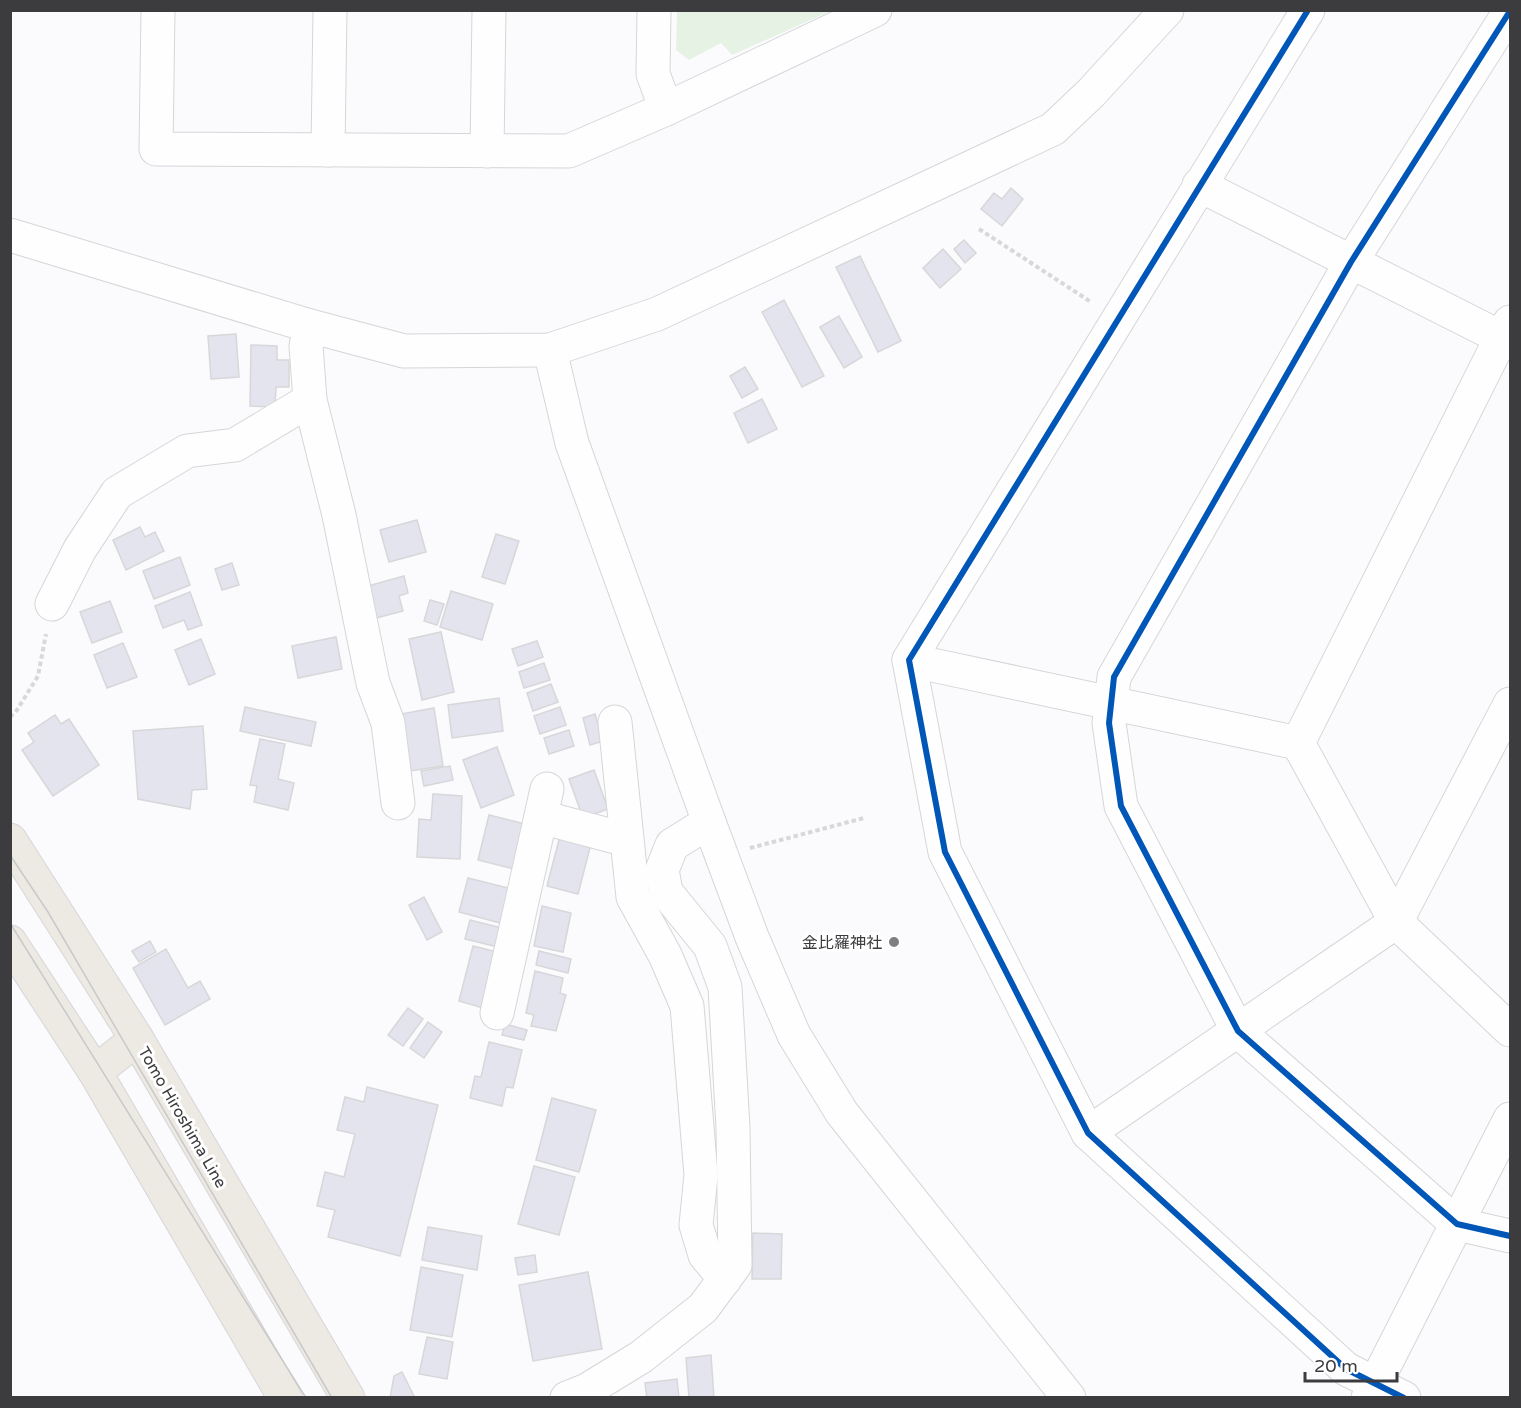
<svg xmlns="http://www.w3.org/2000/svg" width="1521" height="1408" font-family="'Varela Round','Noto Sans JP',sans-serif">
<rect width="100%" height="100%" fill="#fbfbfe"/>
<path fill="#e6f3e4" d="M 677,11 L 677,10 L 831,11 L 732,55 L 721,43 L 689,60 L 676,50 Z"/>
<g fill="#e4e4ee" stroke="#d7d7da" stroke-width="1.5">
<path d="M 1011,188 L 1023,199 L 1002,226 L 981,209 L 994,193 L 1002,199 Z"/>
<path d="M 964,240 L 976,253 L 965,263 L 954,249 Z"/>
<path d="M 943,249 L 961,269 L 940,288 L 923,268 Z"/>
<path d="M 860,256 L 901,341 L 878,352 L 836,267 Z"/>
<path d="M 784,300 L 824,376 L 802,387 L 762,312 Z"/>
<path d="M 839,316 L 862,357 L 844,368 L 820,327 Z"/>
<path d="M 236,334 L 239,377 L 211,379 L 208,336 Z"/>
<path d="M 251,345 L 277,346 L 277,360 L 289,360 L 289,387 L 276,387 L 275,407 L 250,406 Z"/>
<path d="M 745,367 L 758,389 L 742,398 L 730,376 Z"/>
<path d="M 762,399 L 777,429 L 748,443 L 734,413 Z"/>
<path d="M 417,520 L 426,552 L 389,562 L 380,530 Z"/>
<path d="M 140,527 L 145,537 L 155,532 L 164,551 L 126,570 L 113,540 Z"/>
<path d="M 496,534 L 519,541 L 505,584 L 482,577 Z"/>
<path d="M 180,557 L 190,585 L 154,599 L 143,571 Z"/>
<path d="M 232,563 L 239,585 L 222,590 L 215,569 Z"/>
<path d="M 404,576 L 408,593 L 399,596 L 403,611 L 376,618 L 368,586 Z"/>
<path d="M 451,591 L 493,604 L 482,640 L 440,627 Z"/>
<path d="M 190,592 L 202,625 L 188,630 L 184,620 L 163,628 L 155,606 Z"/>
<path d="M 430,600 L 444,604 L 437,625 L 424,621 Z"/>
<path d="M 110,601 L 122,632 L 92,643 L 80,612 Z"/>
<path d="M 441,632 L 454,692 L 422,700 L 409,639 Z"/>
<path d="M 336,637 L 342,669 L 298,678 L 292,646 Z"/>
<path d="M 201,639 L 215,674 L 189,685 L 175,650 Z"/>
<path d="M 537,641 L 543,657 L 518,666 L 512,649 Z"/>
<path d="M 123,643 L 137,677 L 107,688 L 94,655 Z"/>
<path d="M 544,663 L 550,680 L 524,688 L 519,672 Z"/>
<path d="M 551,684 L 558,702 L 533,711 L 527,693 Z"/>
<path d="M 499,698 L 503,731 L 452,738 L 448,705 Z"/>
<path d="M 245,707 L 316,722 L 311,746 L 240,731 Z"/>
<path d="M 560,707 L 566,725 L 540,734 L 534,716 Z"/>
<path d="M 434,708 L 443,766 L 410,771 L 401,714 Z"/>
<path d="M 595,714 L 603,741 L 590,745 L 583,718 Z"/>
<path d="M 55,715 L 61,724 L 69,719 L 99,765 L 53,796 L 22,750 L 34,742 L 28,733 Z"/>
<path d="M 203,726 L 207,789 L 192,790 L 190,809 L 138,799 L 133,731 Z"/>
<path d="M 569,730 L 574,746 L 549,754 L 544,738 Z"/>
<path d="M 260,739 L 285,744 L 278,779 L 294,783 L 288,810 L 254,802 L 257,786 L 250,785 Z"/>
<path d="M 497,747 L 514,795 L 481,808 L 463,760 Z"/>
<path d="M 450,766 L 453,780 L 424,786 L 421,771 Z"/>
<path d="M 594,770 L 608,809 L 583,818 L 569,779 Z"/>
<path d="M 433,794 L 462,796 L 460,859 L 417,857 L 419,819 L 431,820 Z"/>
<path d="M 489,815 L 529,825 L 518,870 L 478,860 Z"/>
<path d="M 560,836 L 591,844 L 578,894 L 547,886 Z"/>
<path d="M 468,878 L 512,889 L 504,924 L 459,912 Z"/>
<path d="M 424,897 L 442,932 L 427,940 L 409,905 Z"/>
<path d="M 542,906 L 571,913 L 563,952 L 534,946 Z"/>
<path d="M 470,920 L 506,929 L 502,948 L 465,939 Z"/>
<path d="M 150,941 L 156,952 L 139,962 L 132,951 Z"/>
<path d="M 473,946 L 501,953 L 487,1009 L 459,1001 Z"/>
<path d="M 166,949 L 188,988 L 200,981 L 210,999 L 165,1025 L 133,968 Z"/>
<path d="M 539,951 L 571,959 L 568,973 L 536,965 Z"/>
<path d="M 535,971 L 563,978 L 560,993 L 566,995 L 556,1031 L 531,1026 L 534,1015 L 526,1013 Z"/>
<path d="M 408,1008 L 423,1019 L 403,1046 L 388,1035 Z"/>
<path d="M 428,1022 L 442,1032 L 424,1058 L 410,1048 Z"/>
<path d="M 505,1024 L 527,1030 L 524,1040 L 502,1035 Z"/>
<path d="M 489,1042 L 522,1050 L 513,1088 L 506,1087 L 502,1106 L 470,1098 L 475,1076 L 481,1077 Z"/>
<path d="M 367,1087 L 438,1105 L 400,1256 L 328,1237 L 335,1210 L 317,1206 L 325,1172 L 344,1177 L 355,1134 L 337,1130 L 345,1097 L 364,1102 Z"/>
<path d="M 552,1098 L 596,1110 L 579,1172 L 536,1160 Z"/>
<path d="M 534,1166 L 575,1177 L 559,1235 L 518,1224 Z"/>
<path d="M 428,1227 L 482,1236 L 477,1270 L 422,1260 Z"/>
<path d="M 753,1233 L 782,1234 L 781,1279 L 752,1279 Z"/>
<path d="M 535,1255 L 537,1272 L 518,1275 L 515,1258 Z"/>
<path d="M 421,1267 L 463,1275 L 452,1337 L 410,1330 Z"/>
<path d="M 588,1272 L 602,1349 L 533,1361 L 519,1285 Z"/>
<path d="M 427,1337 L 453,1342 L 447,1379 L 419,1374 Z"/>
<path d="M 711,1355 L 714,1398 L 689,1398 L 686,1358 Z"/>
<path d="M 402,1372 L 415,1398 L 390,1398 L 394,1376 Z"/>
<path d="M 677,1379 L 679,1398 L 647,1398 L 645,1383 Z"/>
</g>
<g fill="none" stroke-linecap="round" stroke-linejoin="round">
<g stroke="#d6d6d9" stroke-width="35">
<g id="minor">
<path d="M 158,10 L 156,149 L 569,151 L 666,109 L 875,10"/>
<path d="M 654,10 L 653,74 L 666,109"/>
<path d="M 1308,10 L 909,660 L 945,852 L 1088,1133 L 1346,1369 L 1404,1398"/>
<path d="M 1510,11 L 1351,262 L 1114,677 L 1109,723 L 1121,806 L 1238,1031 L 1457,1224 L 1510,1236"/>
<path d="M 328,150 L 330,10"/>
<path d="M 487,151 L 489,10"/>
<path d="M 1199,185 L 1510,342"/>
<path d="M 10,235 L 310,326 L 404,351 L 550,350 L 657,314 L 1053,129 L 1091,93 L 1167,10"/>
<path d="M 1510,322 L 1501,338 L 1298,743 L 1396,922 L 1510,1030"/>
<path d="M 310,326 L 306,346 L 310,400 L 339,515 L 373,683 L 388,723 L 398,803"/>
<path d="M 550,350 L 572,443 L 709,822 L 752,937 L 794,1035 L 842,1113 L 1069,1398"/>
<path d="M 52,604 L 80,549 L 117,493 L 187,451 L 235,445 L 310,400"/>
<path d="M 909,660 L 1298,743"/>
<path d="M 615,722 L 633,897 L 665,955 L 687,1006 L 701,1175 L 696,1225 L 705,1255 L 725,1279"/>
<path d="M 541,817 L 627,840"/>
<path d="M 497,1013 L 547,789"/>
<path d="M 1088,1133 L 1396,922 L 1510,704"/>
<path d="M 567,1398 L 587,1390 L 641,1357 L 703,1308 L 735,1265 L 733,1128 L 725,987 L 710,946 L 666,892 L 662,870 L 672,845 L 709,822"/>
<path d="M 1368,1398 L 1510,1119"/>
</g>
</g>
<g stroke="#d6d6d9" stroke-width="35">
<g id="major">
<path d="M 10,840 L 137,1039 L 348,1398"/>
<path d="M 10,942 L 95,1072 L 285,1398"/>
<path d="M 95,1072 L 137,1039"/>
</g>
</g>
<g stroke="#d8d8da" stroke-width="4" stroke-dasharray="4.5 3" stroke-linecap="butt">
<path d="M 979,229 L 1091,302"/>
<path d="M 10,717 L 17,710 L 38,676 L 46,634"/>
<path d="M 750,848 L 864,818"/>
</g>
<use href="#minor" stroke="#fefeff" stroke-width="33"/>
<use href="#major" stroke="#ede9e3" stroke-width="33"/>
<g stroke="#c9c9c9" stroke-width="1.5">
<path d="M 10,855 L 48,912 L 332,1398"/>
<path d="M 10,923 L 306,1398"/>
</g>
<g stroke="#fff" stroke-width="10">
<g id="cycleway">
<path d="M 1308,10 L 909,660 L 945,852 L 1088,1133 L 1346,1369 L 1404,1398"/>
<path d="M 1510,11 L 1351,262 L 1114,677 L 1109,723 L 1121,806 L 1238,1031 L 1457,1224 L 1510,1236"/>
</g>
</g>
<use href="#cycleway" stroke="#0057b8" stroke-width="6"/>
</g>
<circle fill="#7f7f82" stroke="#fff" stroke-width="2" cx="894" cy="942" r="6"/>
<g text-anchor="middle" stroke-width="6" stroke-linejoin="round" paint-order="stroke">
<g font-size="16" fill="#3c3c3f" stroke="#fff" text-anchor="end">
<text x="882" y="948">金比羅神社</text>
</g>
<g font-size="16" fill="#3c3c3f" stroke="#fff">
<text transform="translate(183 1117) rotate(60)" y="6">Tomo Hiroshima Line</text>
</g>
</g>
<rect width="1521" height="1408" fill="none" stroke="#3c3c3f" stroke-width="24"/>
<path d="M1305 1372v9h92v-9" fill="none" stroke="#3c3c3f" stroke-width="3"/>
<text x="1314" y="1372" font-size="18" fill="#3c3c3f" stroke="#ffffff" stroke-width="4.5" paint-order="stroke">20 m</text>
</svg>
